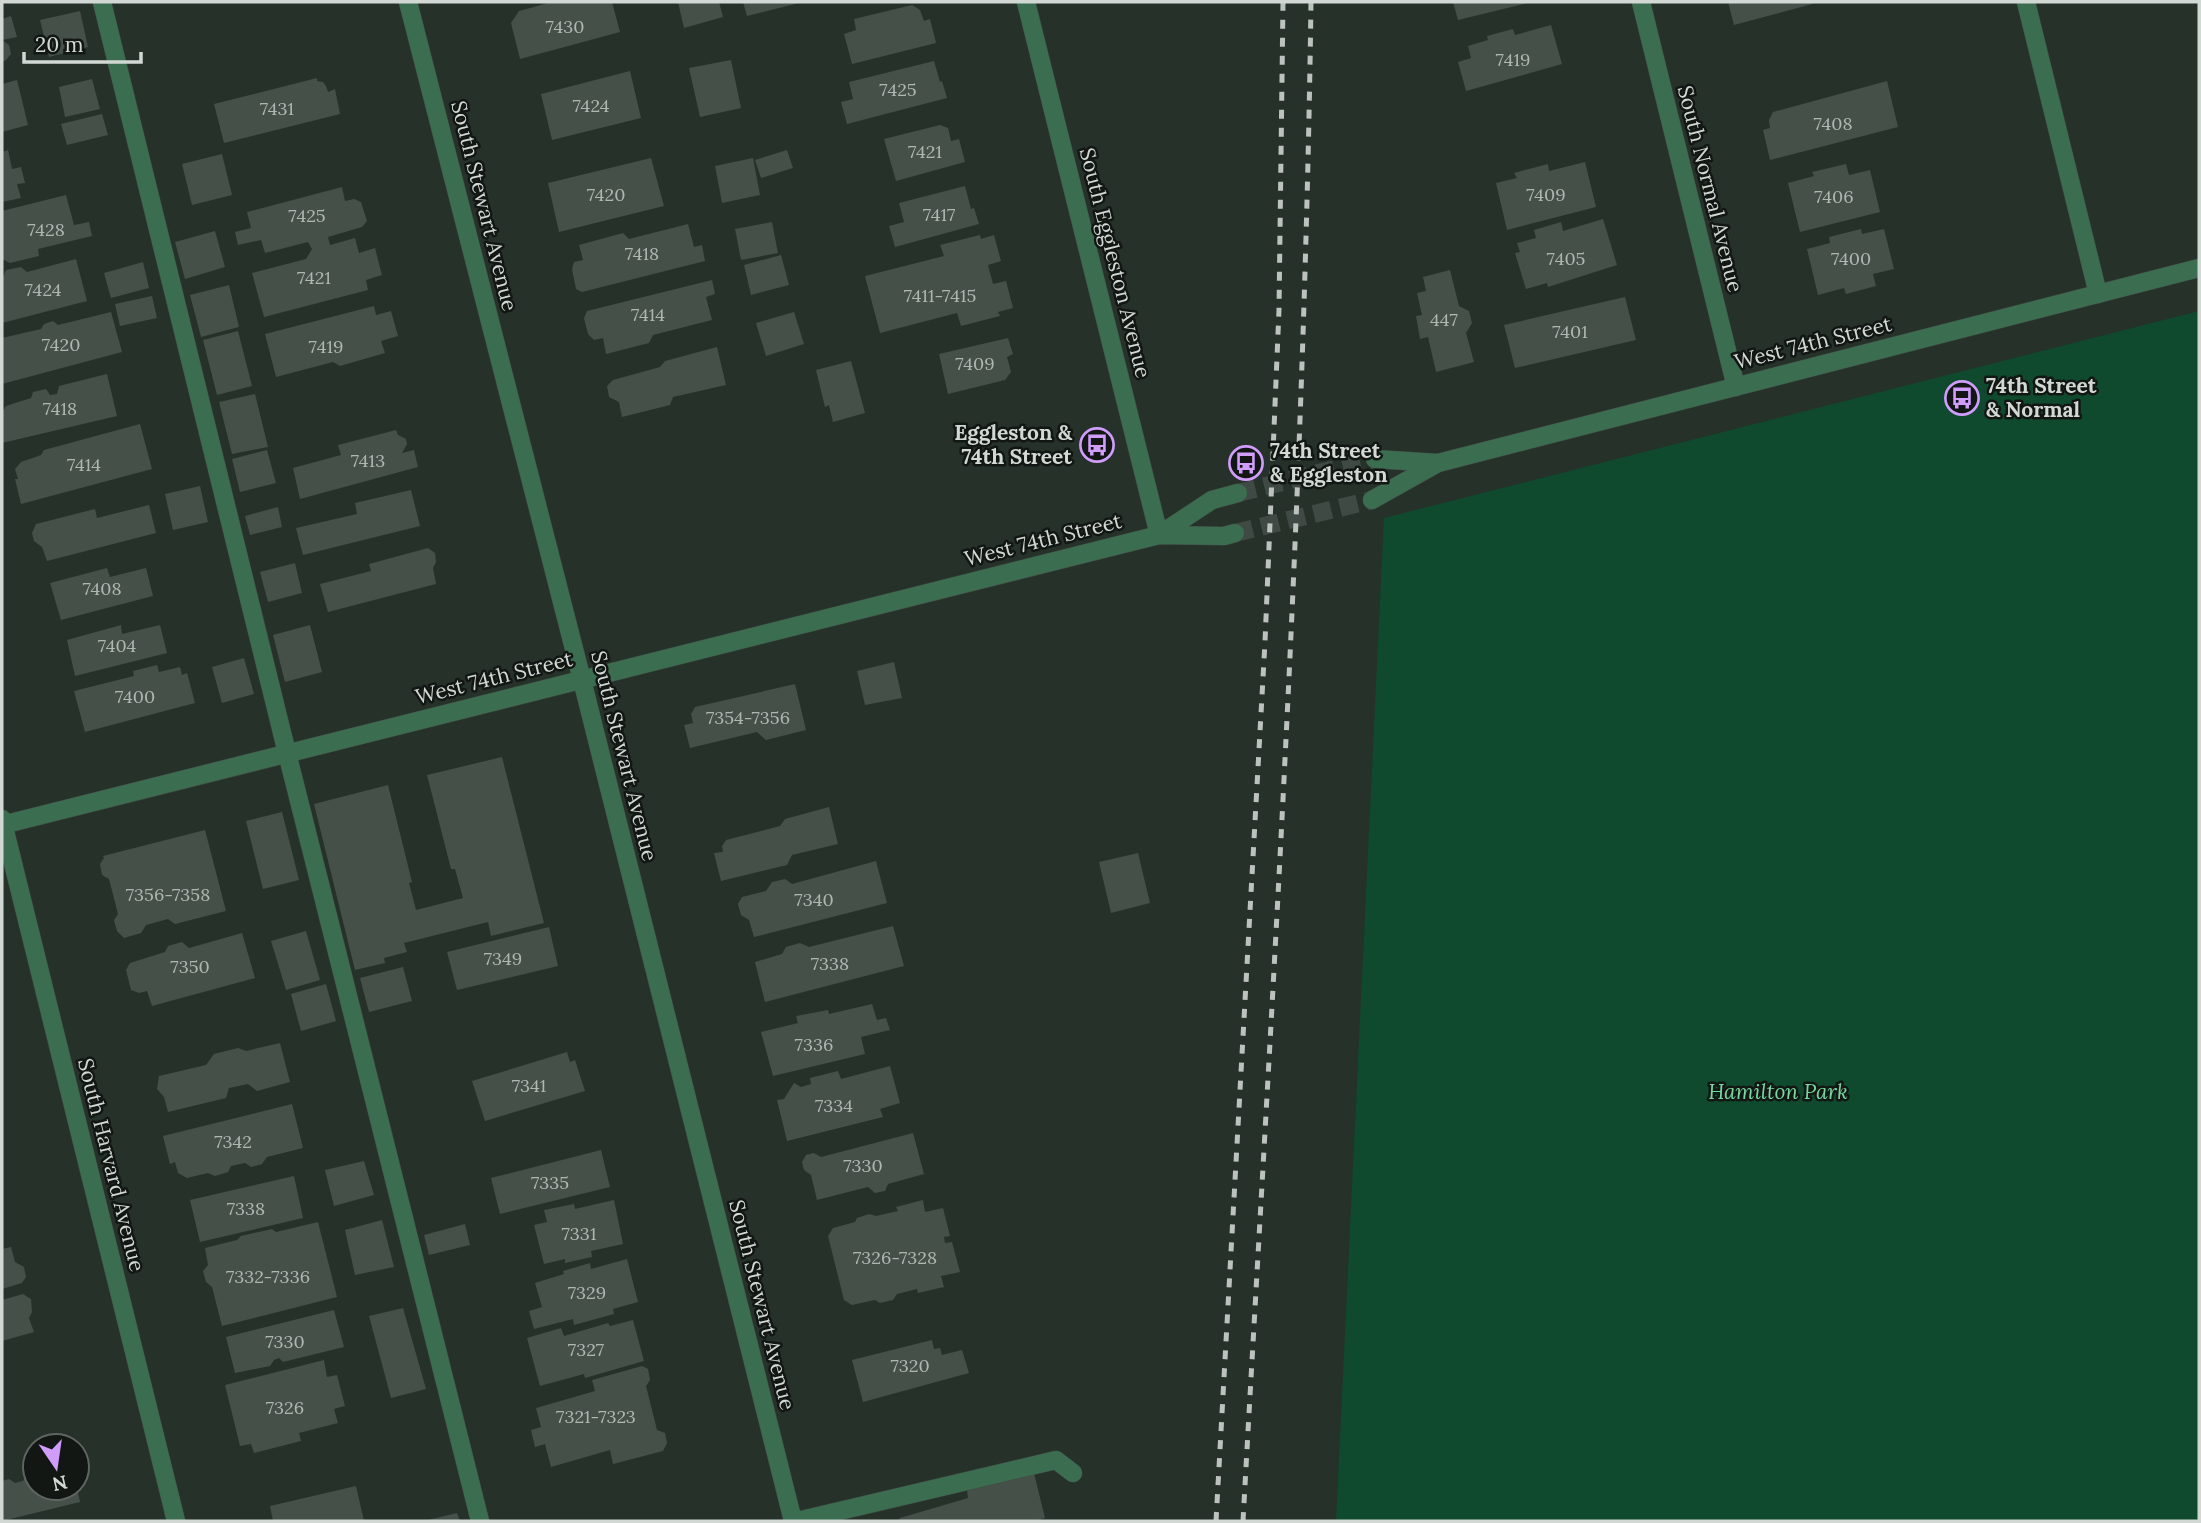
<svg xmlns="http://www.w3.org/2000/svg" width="2201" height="1523" font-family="Lora,serif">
<rect width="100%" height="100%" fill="#26312a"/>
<path fill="#0f4a2e" d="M 2199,311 L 2199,1521 L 1336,1521 L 1384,518 Z"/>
<g fill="#455049">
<path d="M 552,2 L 612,2 L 620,32 L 520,59 L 511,23 L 519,11 Z"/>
<path d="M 678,2 L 719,2 L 723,17 L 684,28 Z"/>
<path d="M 743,2 L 799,2 L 799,3 L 747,16 Z"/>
<path d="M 1453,2 L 1527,2 L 1528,3 L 1458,20 Z"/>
<path d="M 1728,2 L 1816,2 L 1816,3 L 1734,25 Z"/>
<path d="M 912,5 L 920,10 L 924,21 L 930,19 L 936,43 L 852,64 L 844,34 L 856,30 L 854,19 Z"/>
<path d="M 80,11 L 88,47 L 49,57 L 40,20 Z"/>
<path d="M 11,16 L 17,37 L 2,40 L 2,19 Z"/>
<path d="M 1551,25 L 1562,64 L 1466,91 L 1458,62 L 1471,58 L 1468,46 L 1488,40 L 1487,36 L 1513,29 L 1515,35 Z"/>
<path d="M 2,40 L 9,45 L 11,54 L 6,60 L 2,62 Z"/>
<path d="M 731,60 L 741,108 L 700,117 L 689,68 Z"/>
<path d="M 934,61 L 940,82 L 942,81 L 947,98 L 847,124 L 841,102 L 853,99 L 849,82 Z"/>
<path d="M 630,71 L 641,118 L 552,140 L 541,94 Z"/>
<path d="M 317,78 L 317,81 L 323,82 L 326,86 L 328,92 L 335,89 L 340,114 L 224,143 L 214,104 Z"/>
<path d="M 92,79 L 100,109 L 65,117 L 59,87 Z"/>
<path d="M 17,80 L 28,125 L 2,132 L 2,84 Z"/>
<path d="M 1887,81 L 1898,127 L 1770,160 L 1763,130 L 1770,128 L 1769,120 L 1773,112 Z"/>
<path d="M 102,114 L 108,135 L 67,145 L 61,124 Z"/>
<path d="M 940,125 L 948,128 L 951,141 L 959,139 L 965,162 L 896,181 L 884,139 Z"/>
<path d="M 8,150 L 12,169 L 21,167 L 25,183 L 17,184 L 21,198 L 2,202 L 2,152 Z"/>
<path d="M 787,150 L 793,168 L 761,178 L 755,160 Z"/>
<path d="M 222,154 L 232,195 L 192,205 L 182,164 Z"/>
<path d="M 651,158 L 664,206 L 559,232 L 548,183 Z"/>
<path d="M 753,158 L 760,195 L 722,203 L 715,166 Z"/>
<path d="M 1585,162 L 1596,207 L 1507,230 L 1496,183 L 1517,178 L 1514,173 L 1548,164 L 1549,171 Z"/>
<path d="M 1846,164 L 1849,175 L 1870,170 L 1880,212 L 1800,232 L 1788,183 L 1814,176 L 1812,172 Z"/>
<path d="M 965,186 L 971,209 L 974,208 L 979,224 L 895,247 L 889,226 L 904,222 L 899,203 Z"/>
<path d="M 342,187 L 345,201 L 354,199 L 361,202 L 367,221 L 362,227 L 328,237 L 330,245 L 355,238 L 359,253 L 375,248 L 382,275 L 366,280 L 368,290 L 264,317 L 252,273 L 306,259 L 312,249 L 308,242 L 265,253 L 261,240 L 238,245 L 235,232 L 251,228 L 247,212 Z"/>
<path d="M 66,195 L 74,225 L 89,222 L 92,236 L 38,249 L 39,256 L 10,263 L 2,259 L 2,211 Z"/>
<path d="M 1603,219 L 1617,265 L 1548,287 L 1547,283 L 1526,289 L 1515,253 L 1520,252 L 1517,243 L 1536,238 L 1534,230 L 1561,222 L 1563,231 Z"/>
<path d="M 772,222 L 778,253 L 741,260 L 735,229 Z"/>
<path d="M 688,224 L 694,247 L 702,245 L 705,261 L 582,292 L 576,289 L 572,269 L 574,262 L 583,260 L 579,245 L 623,233 L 629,239 Z"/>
<path d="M 1861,229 L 1862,234 L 1884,229 L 1894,269 L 1873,274 L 1876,286 L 1846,294 L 1844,288 L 1818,295 L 1807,249 L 1830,243 L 1829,237 Z"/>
<path d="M 215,231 L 225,267 L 185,279 L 175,242 Z"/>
<path d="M 980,235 L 981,239 L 994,235 L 1001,261 L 988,265 L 993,284 L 1006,281 L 1013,308 L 998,312 L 1000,316 L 961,326 L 957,313 L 880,333 L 865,276 L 944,256 L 940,245 Z"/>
<path d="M 781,255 L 789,285 L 751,295 L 744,265 Z"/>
<path d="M 76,259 L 87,301 L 2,323 L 2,279 L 6,270 L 21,267 L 27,272 Z"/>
<path d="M 143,262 L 149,288 L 111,298 L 104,273 Z"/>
<path d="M 1450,270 L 1459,306 L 1469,311 L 1472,323 L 1466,333 L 1474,362 L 1436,372 L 1428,337 L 1420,339 L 1416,316 L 1422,315 L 1417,293 L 1426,291 L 1423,277 Z"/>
<path d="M 712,280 L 715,294 L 706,297 L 712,320 L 653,335 L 649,343 L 606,354 L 603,338 L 594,340 L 588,334 L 584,318 L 587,311 Z"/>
<path d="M 229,285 L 239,327 L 201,337 L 190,295 Z"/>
<path d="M 152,296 L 157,318 L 120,326 L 115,304 Z"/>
<path d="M 1625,297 L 1636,340 L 1515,368 L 1504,325 Z"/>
<path d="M 374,306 L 376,315 L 391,311 L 398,336 L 381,341 L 385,353 L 340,366 L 333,362 L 276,377 L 265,334 Z"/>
<path d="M 111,312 L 122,352 L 2,384 L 2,338 L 41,329 L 44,324 L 53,321 L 58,325 Z"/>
<path d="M 794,312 L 804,344 L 766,356 L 756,323 Z"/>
<path d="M 238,331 L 252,386 L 217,395 L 203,340 Z"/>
<path d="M 1008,338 L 1013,354 L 1007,357 L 1011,372 L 1005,380 L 948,394 L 939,354 Z"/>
<path d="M 717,347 L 726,385 L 673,397 L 670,405 L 622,417 L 619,402 L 609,397 L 607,386 L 613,380 L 660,367 L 665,361 Z"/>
<path d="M 851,361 L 865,413 L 833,422 L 829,405 L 825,407 L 816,370 Z"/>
<path d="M 107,374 L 117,416 L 2,443 L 2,423 L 3,423 L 2,412 L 6,406 L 31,398 L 33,392 L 46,389 L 50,395 L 57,394 L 59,386 Z"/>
<path d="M 255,394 L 268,447 L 232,454 L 219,402 Z"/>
<path d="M 140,424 L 152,469 L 21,504 L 15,479 L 18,479 L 15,469 L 21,462 L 41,455 L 44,450 Z"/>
<path d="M 396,430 L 398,435 L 406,439 L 407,444 L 402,453 L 414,450 L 418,467 L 300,499 L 293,468 L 341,455 L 338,445 Z"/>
<path d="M 267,450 L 276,483 L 240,492 L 232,459 Z"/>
<path d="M 200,486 L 208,522 L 173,530 L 165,494 Z"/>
<path d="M 411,490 L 420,526 L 303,555 L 296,528 L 357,514 L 355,503 Z"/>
<path d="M 149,505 L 156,533 L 47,561 L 42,547 L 34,541 L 32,533 L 36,524 L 95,509 L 97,518 Z"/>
<path d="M 278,507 L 282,527 L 250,535 L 245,516 Z"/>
<path d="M 428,548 L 435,553 L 436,562 L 433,568 L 436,584 L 328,612 L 320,584 L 371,571 L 369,564 Z"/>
<path d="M 295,563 L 302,593 L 268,602 L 260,572 Z"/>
<path d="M 107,568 L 110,577 L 146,568 L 153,596 L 61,620 L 50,583 Z"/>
<path d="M 121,625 L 122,634 L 160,625 L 167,653 L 75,676 L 67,640 Z"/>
<path d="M 310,625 L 322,672 L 285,682 L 273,635 Z"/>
<path d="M 244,658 L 254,694 L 222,703 L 212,667 Z"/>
<path d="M 894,662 L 902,698 L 865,705 L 857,671 Z"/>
<path d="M 157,665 L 159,672 L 180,667 L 182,675 L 187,673 L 195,703 L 85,732 L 74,691 L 134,676 L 133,671 Z"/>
<path d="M 795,684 L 806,730 L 766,740 L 757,732 L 690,748 L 684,725 L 693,723 L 691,714 L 695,707 Z"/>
<path d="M 502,757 L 544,923 L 491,936 L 488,922 L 404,943 L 407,952 L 384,958 L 385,963 L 355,970 L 314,804 L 388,785 L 412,882 L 409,883 L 416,910 L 463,898 L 455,869 L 451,869 L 427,775 Z"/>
<path d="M 829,807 L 838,844 L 792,855 L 787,865 L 721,881 L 714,853 L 723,852 L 722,846 L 726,840 L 780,826 L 785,819 Z"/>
<path d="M 282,812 L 299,880 L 263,889 L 246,821 Z"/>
<path d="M 205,830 L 226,911 L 175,924 L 168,919 L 146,925 L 141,933 L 124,938 L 117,931 L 114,920 L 118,914 L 109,879 L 102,875 L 100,864 L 104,858 L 103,856 Z"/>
<path d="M 1138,853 L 1150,903 L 1111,913 L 1099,862 Z"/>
<path d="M 876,861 L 887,903 L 754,937 L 749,920 L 741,915 L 738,904 L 742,897 L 766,891 L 772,882 L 785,879 L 792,884 Z"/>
<path d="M 893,926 L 904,966 L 765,1002 L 755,962 L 782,954 L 786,947 L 800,943 L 809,947 Z"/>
<path d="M 549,927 L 558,966 L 457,990 L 447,952 Z"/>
<path d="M 306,931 L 320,980 L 286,990 L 271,941 Z"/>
<path d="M 242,933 L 255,978 L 152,1006 L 147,991 L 139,993 L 131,990 L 126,970 L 130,963 L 165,952 L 168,946 L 182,942 L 189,948 Z"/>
<path d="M 403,967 L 412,1001 L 369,1012 L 360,978 Z"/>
<path d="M 326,984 L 336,1021 L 301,1031 L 291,994 Z"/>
<path d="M 872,1004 L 877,1020 L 886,1018 L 890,1030 L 861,1037 L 865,1054 L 773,1076 L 761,1032 L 798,1023 L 796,1016 L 828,1010 L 829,1014 Z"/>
<path d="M 280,1043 L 290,1082 L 257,1091 L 248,1084 L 229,1088 L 226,1098 L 168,1112 L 164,1097 L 157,1089 L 159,1076 L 206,1065 L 214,1054 L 238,1048 L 246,1051 Z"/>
<path d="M 567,1052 L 570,1062 L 575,1060 L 585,1091 L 485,1121 L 472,1081 Z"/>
<path d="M 890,1066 L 900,1103 L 880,1109 L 883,1117 L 787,1141 L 777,1100 L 784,1099 L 794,1083 L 801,1087 L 811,1084 L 810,1078 L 838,1071 L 841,1079 Z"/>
<path d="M 292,1104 L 303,1148 L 267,1157 L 262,1164 L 251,1167 L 245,1163 L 231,1166 L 228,1172 L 215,1176 L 208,1173 L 187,1178 L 178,1173 L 175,1162 L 170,1164 L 163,1136 Z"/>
<path d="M 913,1133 L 924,1174 L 888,1184 L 885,1191 L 875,1193 L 868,1187 L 817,1200 L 811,1175 L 804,1170 L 802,1162 L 806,1155 L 814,1153 L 821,1157 Z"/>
<path d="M 601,1150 L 610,1187 L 500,1214 L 491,1178 Z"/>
<path d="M 364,1161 L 374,1195 L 334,1206 L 325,1170 Z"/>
<path d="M 294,1176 L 303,1218 L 200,1242 L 190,1200 Z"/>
<path d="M 614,1200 L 623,1244 L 591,1251 L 592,1257 L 565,1263 L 565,1259 L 544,1264 L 534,1225 L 547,1222 L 544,1210 L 574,1204 L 575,1209 Z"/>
<path d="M 923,1200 L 925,1212 L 943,1208 L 950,1236 L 944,1237 L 945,1243 L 952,1242 L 960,1272 L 941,1276 L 944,1287 L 918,1293 L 917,1289 L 897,1294 L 893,1300 L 880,1303 L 875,1300 L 852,1305 L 844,1300 L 828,1236 L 833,1228 L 855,1222 L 857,1218 L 869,1214 L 876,1216 L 898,1211 L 896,1207 Z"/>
<path d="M 382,1220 L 394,1267 L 355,1275 L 345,1230 Z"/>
<path d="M 318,1222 L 337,1297 L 222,1326 L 212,1287 L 206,1282 L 203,1271 L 208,1265 L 205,1248 L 237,1240 L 241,1236 L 272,1229 L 276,1232 Z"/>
<path d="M 465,1224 L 470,1245 L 429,1255 L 424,1235 Z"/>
<path d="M 11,1247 L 15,1262 L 24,1267 L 26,1277 L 22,1283 L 2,1289 L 2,1249 Z"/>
<path d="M 627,1259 L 638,1302 L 613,1309 L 614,1314 L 574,1325 L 573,1319 L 534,1329 L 529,1311 L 542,1307 L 535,1283 L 564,1274 L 563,1271 L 590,1263 L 591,1269 Z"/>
<path d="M 23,1294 L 31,1299 L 32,1312 L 29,1318 L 34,1332 L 2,1341 L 2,1300 Z"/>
<path d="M 403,1308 L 426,1389 L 391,1398 L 369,1316 Z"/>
<path d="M 334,1310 L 344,1347 L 283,1362 L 279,1358 L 274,1360 L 270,1366 L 235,1373 L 226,1337 Z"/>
<path d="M 633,1320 L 644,1361 L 585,1378 L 584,1374 L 540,1386 L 527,1338 L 561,1328 L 564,1336 L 608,1323 L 610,1326 Z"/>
<path d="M 932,1340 L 934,1349 L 940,1348 L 942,1355 L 962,1350 L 969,1373 L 863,1402 L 852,1360 Z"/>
<path d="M 324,1360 L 327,1377 L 337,1375 L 345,1406 L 334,1409 L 338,1423 L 299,1433 L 301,1441 L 254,1453 L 251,1444 L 240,1446 L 225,1385 Z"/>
<path d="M 642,1366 L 648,1369 L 650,1380 L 646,1386 L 657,1430 L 665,1433 L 667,1443 L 663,1451 L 613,1464 L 610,1450 L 551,1467 L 545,1444 L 535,1447 L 531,1430 L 541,1427 L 536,1408 L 595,1391 L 592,1380 Z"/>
<path d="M 1033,1469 L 1045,1518 L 1035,1521 L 898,1521 L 900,1518 L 968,1498 L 967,1490 L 971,1483 Z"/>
<path d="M 35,1472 L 35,1488 L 77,1488 L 80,1502 L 2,1521 L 2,1481 L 9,1479 L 15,1483 L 23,1481 L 27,1474 Z"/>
<path d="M 356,1486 L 364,1521 L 273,1521 L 270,1506 Z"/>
<path d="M 457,1513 L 460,1521 L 428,1521 L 428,1520 Z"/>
</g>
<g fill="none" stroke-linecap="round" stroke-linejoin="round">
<g stroke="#404a44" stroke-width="18" stroke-dasharray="18 9" stroke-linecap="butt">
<path d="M 1238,493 L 1375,459"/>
<path d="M 1235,533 L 1372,500"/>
</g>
<g stroke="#424c45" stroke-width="19">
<g id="minor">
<path d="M 102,2 L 287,753 L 480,1521"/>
<path d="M 408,2 L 582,680 L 793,1521"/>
<path d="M 1026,2 L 1159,535"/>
<path d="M 1641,2 L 1736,387"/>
<path d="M 2026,2 L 2098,294"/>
<path d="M 1375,459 L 1438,463"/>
<path d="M 1372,500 L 1438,463 L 2199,268"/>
<path d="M 1159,535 L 1212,500 L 1238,493"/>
<path d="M 2,819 L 176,1521"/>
<path d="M 2,825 L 1159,535 L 1224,536 L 1235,533"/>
<path d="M 797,1521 L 1056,1460 L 1073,1473"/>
</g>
</g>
<use href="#minor" stroke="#3b6d51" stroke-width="18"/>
<g stroke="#bcc3be" stroke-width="5" stroke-dasharray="9 9" stroke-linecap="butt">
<path d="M 1216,1521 L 1265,642 L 1279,310 L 1283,2"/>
<path d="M 1243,1521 C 1271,1015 1304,509 1311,2"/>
</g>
</g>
<defs>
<g id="bus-ring" transform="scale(1.75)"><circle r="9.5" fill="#131714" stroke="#d09dfe" stroke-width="1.5"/><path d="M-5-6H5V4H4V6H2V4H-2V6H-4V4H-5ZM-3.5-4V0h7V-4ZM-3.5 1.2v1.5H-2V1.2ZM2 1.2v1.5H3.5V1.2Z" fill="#d09dfe"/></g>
</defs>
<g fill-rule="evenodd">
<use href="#bus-ring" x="1962" y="398"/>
<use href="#bus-ring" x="1097" y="445"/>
<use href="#bus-ring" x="1246" y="463"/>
</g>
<g text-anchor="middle" stroke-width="5" stroke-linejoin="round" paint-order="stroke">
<g font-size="18" fill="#afb7b1">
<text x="565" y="33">7430</text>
<text x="1513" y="66">7419</text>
<text x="898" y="96">7425</text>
<text x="591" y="112">7424</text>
<text x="277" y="115">7431</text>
<text x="1833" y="130">7408</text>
<text x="925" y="158">7421</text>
<text x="606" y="201">7420</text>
<text x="1546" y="201">7409</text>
<text x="1834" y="203">7406</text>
<text x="939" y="221">7417</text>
<text x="307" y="222">7425</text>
<text x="46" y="236">7428</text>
<text x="642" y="260">7418</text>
<text x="1566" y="265">7405</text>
<text x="1851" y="265">7400</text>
<text x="314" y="284">7421</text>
<text x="43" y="296">7424</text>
<text x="940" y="302">7411-7415</text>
<text x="648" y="321">7414</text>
<text x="1444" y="326">447</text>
<text x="1570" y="338">7401</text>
<text x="61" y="351">7420</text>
<text x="326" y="353">7419</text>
<text x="975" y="370">7409</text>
<text x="60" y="415">7418</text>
<text x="368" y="467">7413</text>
<text x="84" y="471">7414</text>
<text x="102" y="595">7408</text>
<text x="117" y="652">7404</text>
<text x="135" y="703">7400</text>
<text x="748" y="724">7354-7356</text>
<text x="168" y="901">7356-7358</text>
<text x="814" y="906">7340</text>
<text x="503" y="965">7349</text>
<text x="830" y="970">7338</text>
<text x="190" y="973">7350</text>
<text x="814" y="1051">7336</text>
<text x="529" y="1092">7341</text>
<text x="834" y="1112">7334</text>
<text x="233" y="1148">7342</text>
<text x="863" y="1172">7330</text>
<text x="550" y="1189">7335</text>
<text x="246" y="1215">7338</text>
<text x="579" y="1240">7331</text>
<text x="895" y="1264">7326-7328</text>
<text x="268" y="1283">7332-7336</text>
<text x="587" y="1299">7329</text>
<text x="285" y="1348">7330</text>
<text x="586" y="1356">7327</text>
<text x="910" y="1372">7320</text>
<text x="285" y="1414">7326</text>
<text x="596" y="1423">7321-7323</text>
</g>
<g font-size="21" fill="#d2d9d4" stroke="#131714">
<text transform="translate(1710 189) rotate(76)" y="7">South Normal Avenue</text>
<text transform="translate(484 206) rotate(76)" y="7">South Stewart Avenue</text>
<text transform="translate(1115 263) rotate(76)" y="7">South Eggleston Avenue</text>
<text transform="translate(1813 343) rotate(-14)" y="7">West 74th Street</text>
<text transform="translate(1043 540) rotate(-14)" y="7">West 74th Street</text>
<text transform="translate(494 678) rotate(-14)" y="7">West 74th Street</text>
<text transform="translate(624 756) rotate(76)" y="7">South Stewart Avenue</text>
<text transform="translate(111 1165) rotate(76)" y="7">South Harvard Avenue</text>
<text transform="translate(762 1305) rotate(76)" y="7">South Stewart Avenue</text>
</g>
<g font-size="21" font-weight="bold" fill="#d2d9d4" stroke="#131714" text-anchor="start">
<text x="1986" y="393">74th Street<tspan x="1986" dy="24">&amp; Normal</tspan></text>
<text x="1072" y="440" text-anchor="end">Eggleston &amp;<tspan x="1072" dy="24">74th Street</tspan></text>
<text x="1270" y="458">74th Street<tspan x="1270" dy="24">&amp; Eggleston</tspan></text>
</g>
<g font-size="21" font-style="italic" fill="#72daa1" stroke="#131714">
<text x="1778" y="1099">Hamilton Park</text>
</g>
</g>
<rect width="2201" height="1523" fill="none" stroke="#d2d9d4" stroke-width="7"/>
<g transform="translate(56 1467) rotate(167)"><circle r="33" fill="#131714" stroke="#5f6561" stroke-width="2"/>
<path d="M0-5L12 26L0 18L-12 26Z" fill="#d09dfe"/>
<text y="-10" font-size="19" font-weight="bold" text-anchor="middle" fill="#d2d9d4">N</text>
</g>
<path d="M24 52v10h117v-10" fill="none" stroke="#d2d9d4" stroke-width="3.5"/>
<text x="35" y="52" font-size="21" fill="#d2d9d4" stroke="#131714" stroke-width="5" paint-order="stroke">20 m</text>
</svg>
